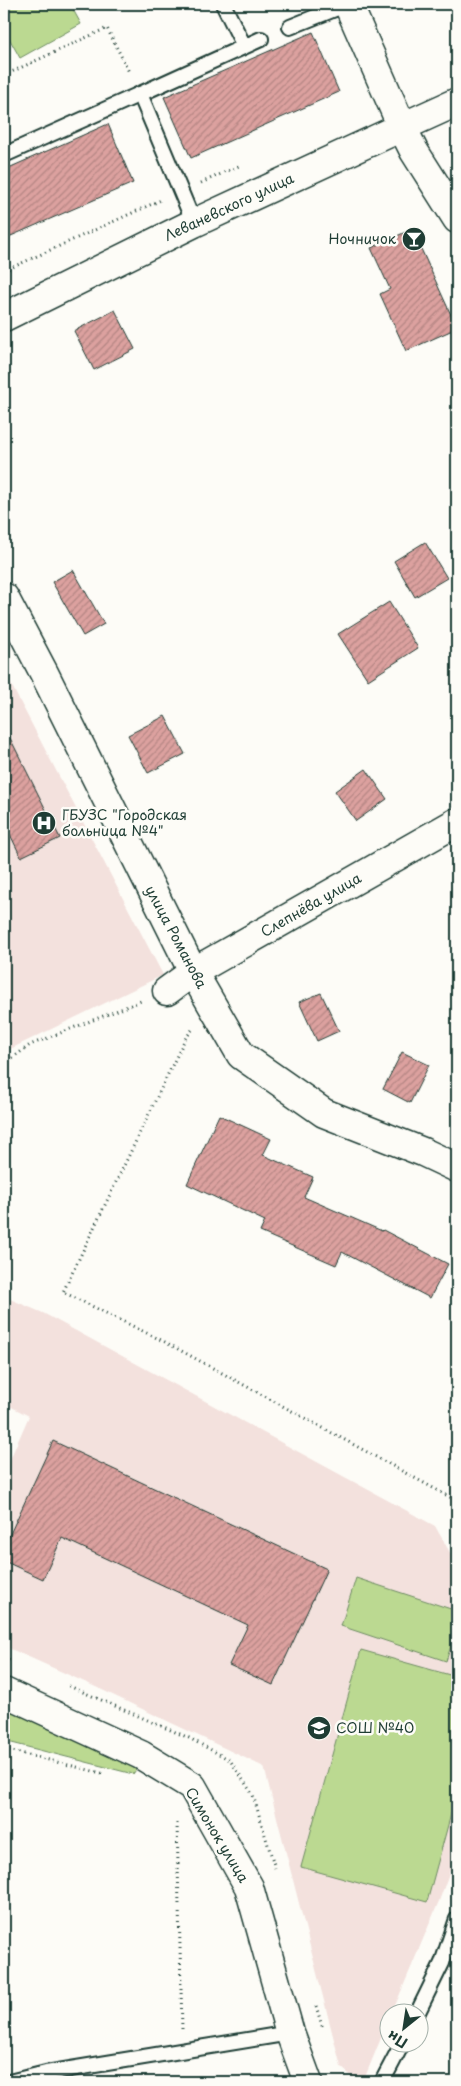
<svg xmlns="http://www.w3.org/2000/svg" width="461" height="2086" font-family="'Playpen Sans',sans-serif">
<defs>
<pattern id="building-hatch" width="6" height="6" patternUnits="userSpaceOnUse" patternTransform="scale(1.25)"><rect width="6" height="6" fill="#dca19f"/><path d="M-1 1l2-2M0 6l6-6M5 7l2-2" fill="none" stroke="#b28482"/></pattern>
</defs>
<rect width="100%" height="100%" fill="#fdfcf7"/>
<filter id="ink" filterUnits="userSpaceOnUse"><feTurbulence type="fractalNoise" baseFrequency=".02" numOctaves="2"/><feDisplacementMap in="SourceGraphic" scale="10" xChannelSelector="R" yChannelSelector="G"/><feConvolveMatrix kernelMatrix="1 2 1 2 8 2 1 2 1" color-interpolation-filters="sRGB"/></filter>
<g filter="url(#ink)">
<g fill="#f3e1dd">
<path d="M 4,671 L 163,975 L 4,1052 Z"/>
<path d="M 10,1299 L 43,1313 L 435,1526 L 457,1565 L 457,1851 L 439,1901 L 392,2013 L 388,2014 L 388,2021 L 363,2082 L 358,2082 L 341,2067 L 264,1767 L 98,1688 L 4,1646 L 4,1473 L 29,1416 L 4,1403 L 4,1312 Z"/>
</g>
<g fill="#bbd991" stroke="#6d8b62">
<path d="M 4,4 L 70,4 L 81,24 L 20,58 L 4,29 Z"/>
<path d="M 356,1578 L 457,1611 L 457,1628 L 446,1661 L 341,1626 Z"/>
<path d="M 361,1650 L 457,1677 L 457,1792 L 427,1902 L 301,1867 Z"/>
<path d="M 4,1705 L 141,1763 L 133,1774 L 4,1741 Z"/>
</g>
<g fill="url(#building-hatch)" stroke="#1f3d34">
<path d="M 313,32 L 339,92 L 191,158 L 164,97 Z"/>
<path d="M 108,124 L 133,183 L 4,239 L 4,170 Z"/>
<path d="M 412,229 L 457,328 L 406,351 L 380,294 L 390,289 L 371,248 Z"/>
<path d="M 115,310 L 135,349 L 94,370 L 74,331 Z"/>
<path d="M 425,542 L 447,578 L 415,597 L 394,561 Z"/>
<path d="M 73,570 L 104,624 L 83,636 L 52,582 Z"/>
<path d="M 389,602 L 418,648 L 368,680 L 338,634 Z"/>
<path d="M 165,716 L 185,754 L 148,773 L 128,735 Z"/>
<path d="M 4,726 L 60,838 L 21,857 L 4,822 Z"/>
<path d="M 366,769 L 387,799 L 356,821 L 335,791 Z"/>
<path d="M 321,993 L 339,1031 L 317,1041 L 299,1002 Z"/>
<path d="M 402,1052 L 429,1065 L 410,1103 L 383,1089 Z"/>
<path d="M 219,1115 L 271,1139 L 263,1155 L 313,1177 L 304,1197 L 382,1231 L 383,1230 L 448,1264 L 430,1298 L 342,1252 L 336,1265 L 260,1232 L 265,1221 L 187,1184 Z"/>
<path d="M 53,1441 L 327,1569 L 273,1685 L 229,1665 L 248,1625 L 62,1538 L 43,1579 L 4,1561 L 4,1547 Z"/>
</g>
<g fill="none" stroke-linecap="round" stroke-linejoin="round">
<g stroke="#1f3d34" stroke-width="18">
<g id="service">
<path d="M 223,4 L 244,46"/>
<path d="M 290,27 L 335,9 L 349,5"/>
<path d="M 140,94 L 261,39"/>
<path d="M 4,155 L 140,94 L 194,223"/>
<path d="M 417,2014 L 442,1963 L 457,1919"/>
<path d="M 9,2082 L 46,2073 L 290,2033"/>
<path d="M 382,2082 L 402,2044"/>
</g>
</g>
<g stroke="#1f3d34" stroke-width="31">
<g id="minor">
<path d="M 4,597 L 44,673 L 193,972 L 241,1055 L 324,1113 L 423,1152 L 457,1168"/>
<path d="M 167,991 L 193,972 L 457,822"/>
</g>
</g>
<g stroke="#1f3d34" stroke-width="31">
<g id="tertiary">
<path d="M 457,102 L 402,127 L 414,151 L 457,219"/>
<path d="M 4,1692 L 141,1755 L 192,1786 L 249,1887 L 290,2033 L 308,2082"/>
</g>
</g>
<g stroke="#1f3d34" stroke-width="31">
<path id="secondary" d="M 4,317 L 194,223 L 402,127 L 348,4"/>
</g>
<g stroke="#1f3d34" stroke-width="3" stroke-dasharray="1 4" stroke-linecap="butt">
<path d="M 4,72 L 7,74 L 107,28 L 130,74"/>
<path d="M 201,183 L 241,165"/>
<path d="M 4,271 L 161,200"/>
<path d="M 192,1030 L 185,1039 L 63,1292 L 165,1342 L 457,1501"/>
<path d="M 4,1064 L 30,1045 L 141,1001"/>
<path d="M 4,1658 L 12,1662"/>
<path d="M 69,1686 L 189,1738 L 230,1760 L 253,1795 L 275,1868"/>
<path d="M 4,1749 L 105,1774"/>
<path d="M 177,1823 L 182,2029"/>
<path d="M 316,2006 L 323,2029"/>
<path d="M 181,2082 L 181,2073"/>
</g>
<use href="#service" stroke="#fdfcf7" stroke-width="14"/>
<use href="#minor" stroke="#fdfcf7" stroke-width="28"/>
<use href="#tertiary" stroke="#fdfcf7" stroke-width="28"/>
<use href="#secondary" stroke="#fdfcf7" stroke-width="28"/>
</g>
</g>
<defs>
<g id="bar-disc" transform="scale(1.25)"><circle r="9.5" fill="#1f3d34" stroke="#fdfcf7"/><path d="M-6-5H6L.8 .8V4.5H3.5V6h-7V4.5H-.8V.8Z" fill="#fff"/></g>
<g id="hospital-disc" transform="scale(1.25)"><circle r="9.5" fill="#1f3d34" stroke="#fdfcf7"/><path d="M-5-5h3v3.5h4V-5h3V5h-3V1.5h-4V5h-3Z" fill="#fff"/></g>
<g id="school-disc" transform="scale(1.25)"><circle r="9.5" fill="#1f3d34" stroke="#fdfcf7"/><path d="M0-5L7-2L0 1L-7-2ZM-4 1L0 2.5L4 1V4Q0 6-4 4Z" fill="#fff"/></g>
</defs>
<g fill-rule="evenodd">
<use href="#bar-disc" x="414" y="239"/>
<use href="#hospital-disc" x="44" y="823"/>
<use href="#school-disc" x="319" y="1728"/>
</g>
<g text-anchor="middle" stroke-width="5" stroke-linejoin="round" paint-order="stroke">
<g font-size="14" fill="#1f3d34" stroke="#fdfcf7">
<text transform="translate(229 207) rotate(-25)" y="5">Леваневского улица</text>
<text transform="translate(311 905) rotate(-30)" y="5">Слепнёва улица</text>
<text transform="translate(176 937) rotate(62)" y="5">улица Романова</text>
<text transform="translate(217 1835) rotate(59)" y="5">Симонок улица</text>
</g>
<g font-size="14" fill="#1f3d34" stroke="#fdfcf7" text-anchor="start">
<text x="396" y="244" text-anchor="end">Ночничок</text>
<text x="62" y="820">ГБУЗС "Городская<tspan x="62" dy="16">больница №4"</tspan></text>
<text x="336" y="1733">СОШ №40</text>
</g>
</g>
<rect width="461" height="2086" fill="none" stroke="#fdfcf7" stroke-width="20"/>
<rect x="10" y="10" width="441" height="2066" fill="none" stroke="#1f3d34" stroke-width="2" filter="url(#ink)"/>
<g transform="translate(404 2028) rotate(210)"><circle r="24" fill="#fdfcf7" stroke="#a4b0a9"/>
<path d="M0-4L9 19L0 12L-9 19Z" fill="#1f3d34"/>
<text y="-8" font-size="14" font-weight="bold" text-anchor="middle" fill="#1f3d34">Пн</text>
</g>
</svg>
